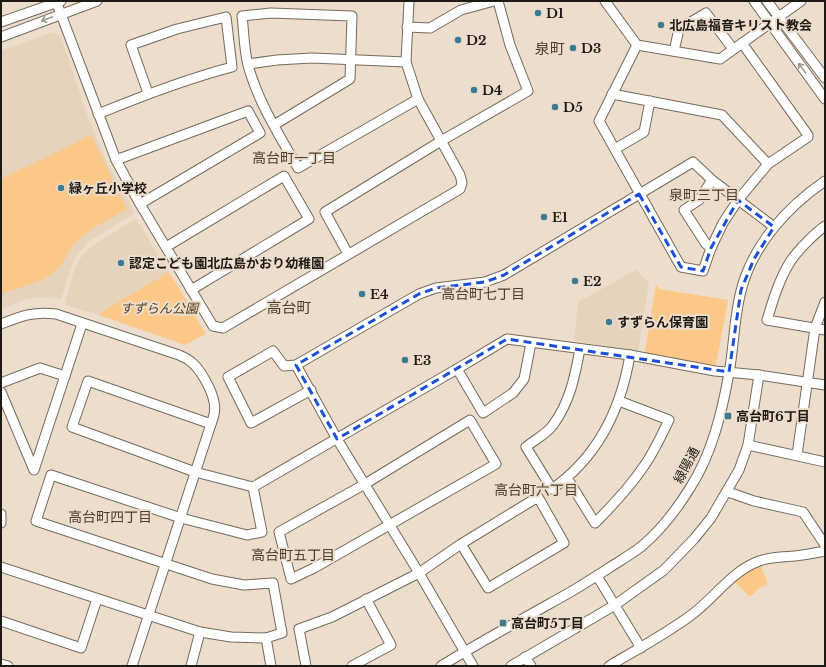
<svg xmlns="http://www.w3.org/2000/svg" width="826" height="667" font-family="'Libre Baskerville','Noto Sans JP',serif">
<rect width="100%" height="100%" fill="#ecddcd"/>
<g fill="#e6d3bc">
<path d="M 53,32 L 61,37 L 88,117 L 107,163 L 135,213 L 89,241 L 74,259 L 61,299 L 40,297 L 26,299 L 1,309 L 1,51 Z"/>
<path d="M 136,219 L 169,272 L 103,311 L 99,315 L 65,305 L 74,270 L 82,256 L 93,245 Z"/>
<path d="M 636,270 L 649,283 L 638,351 L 574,341 L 578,302 Z"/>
</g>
<g fill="#fbc888">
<path d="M 91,135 L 127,209 C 109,220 89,228 75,243 C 68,251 65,262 58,269 C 43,283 19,287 1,294 L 1,179 Z"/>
<path d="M 169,272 L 206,334 L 185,345 L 99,315 L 103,311 Z"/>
<path d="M 656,285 L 659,289 L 728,300 L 715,371 L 644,357 Z"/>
<path d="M 759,561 L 768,584 L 759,588 L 750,597 L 731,578 Z"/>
</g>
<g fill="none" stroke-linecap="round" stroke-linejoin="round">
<g stroke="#776a5b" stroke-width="11">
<g id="minor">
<path d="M 56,1 L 116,160 L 140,204 L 213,326 L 223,328 L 460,189 L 462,183 L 460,175 L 418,99 L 406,62 L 409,1"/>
<path d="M 605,1 L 637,45 L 720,59 L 801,1"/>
<path d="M 754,1 L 825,99"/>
<path d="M 767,1 L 825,78"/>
<path d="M 1,22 L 61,1"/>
<path d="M 407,27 L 430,28 L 461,10 L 494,1"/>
<path d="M 1,37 L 97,1"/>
<path d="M 637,45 L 599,121 L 681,267 L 703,271 L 711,248 L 723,223 L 738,200 L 768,164 L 808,137 L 808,135 L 742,43"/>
<path d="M 674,51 L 679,29 L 706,13 L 733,49"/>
<path d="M 248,64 L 277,60 L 312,58 L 406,62"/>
<path d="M 612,94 L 722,115 L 768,164"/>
<path d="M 98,114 C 142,96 186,79 232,67 L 226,17 L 177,29 L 131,45 L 148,93"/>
<path d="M 274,125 L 350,79 L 352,16 L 271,13 L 242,16 C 244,32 244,50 248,65 C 258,102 279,135 298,168 L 418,99"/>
<path d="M 615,149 L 644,132 L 650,101"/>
<path d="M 116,160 L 248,111 L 260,133 L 140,204"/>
<path d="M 825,226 C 814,234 797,251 790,262 C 779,280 773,300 767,320 L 825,330"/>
<path d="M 166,247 L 284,176 L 309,219 L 191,290"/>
<path d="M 711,248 L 706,244 L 684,210 L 699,200 L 712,180"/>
<path d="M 348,254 L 325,212 L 441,141 L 528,91 L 510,45 L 498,1"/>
<path d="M 1,324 C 21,316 34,311 56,314 L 179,355 C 183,357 187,358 190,361 C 200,368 212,390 214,402 C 216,410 214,417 211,424 L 132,666"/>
<path d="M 580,349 C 575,376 570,402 553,425 C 547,434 534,440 526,447 L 552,489 C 598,457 621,409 630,355"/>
<path d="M 296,365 L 337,439 L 419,573 L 473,666"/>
<path d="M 457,369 L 483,413 L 513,393 L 524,379 L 531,343"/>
<path d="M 1,383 L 40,368 L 65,376"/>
<path d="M 311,390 L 251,423 L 228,377 L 273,351 L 284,366 L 296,365 L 419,294 L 436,288 L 485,282 L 504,275 L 693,162 L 712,180 L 774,227"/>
<path d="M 1,392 L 34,470 L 82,324"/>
<path d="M 470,420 L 496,464 L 314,568 L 291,579 L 279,532 L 365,484 Z"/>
<path d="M 211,424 L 88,381 L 72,427 L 195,472 L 253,487 L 457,369 L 507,339 L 630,355 L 715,371 L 759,375 L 825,385"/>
<path d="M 748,445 L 825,462"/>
<path d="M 797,455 L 815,328 L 825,302"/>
<path d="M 567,478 L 595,523 C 613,505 630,487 644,466 C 654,452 661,436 669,420 L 619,401"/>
<path d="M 728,492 L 754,501 L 803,512 L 825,545"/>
<path d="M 1,514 L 1,523"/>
<path d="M 1,567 L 200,632 L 231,637 L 266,638 L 282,633 L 273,583 L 244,585 L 212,579 L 36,521 L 51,475 L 181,518 L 247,535 L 262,532 L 253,487"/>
<path d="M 597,576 L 641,648"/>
<path d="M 1,621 L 81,648 L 97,599"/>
<path d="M 266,638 L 271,666"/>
<path d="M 525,657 L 531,666"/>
<path d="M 1,664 L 8,666"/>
<path d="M 191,666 L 200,632"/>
<path d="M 306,666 L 299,629 L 332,617 L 419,573 L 461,544 L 538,497 L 564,543 L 488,588 L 461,544"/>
<path d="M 352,666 L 391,645 L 366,599"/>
<path d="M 441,666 C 482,641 524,618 567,594 C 586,583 604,571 623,559 C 629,555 636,551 642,546 C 661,530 677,509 690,488 C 712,454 722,412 729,373 C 734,346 734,318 741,291 C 752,246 787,207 825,181"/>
<path d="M 511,666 L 615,605 L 664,570 L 694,539 L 711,518 L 739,470 L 748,445 L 759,375"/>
<path d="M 609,666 C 636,650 664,635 690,616 C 714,599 730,572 759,561 C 770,557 783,557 795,556 C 805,555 815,553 825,551"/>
</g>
</g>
<use href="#minor" stroke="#fff" stroke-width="9"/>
</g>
<defs><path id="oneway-shaft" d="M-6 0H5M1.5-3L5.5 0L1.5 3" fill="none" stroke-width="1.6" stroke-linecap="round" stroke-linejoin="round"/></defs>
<g stroke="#9a9895">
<use href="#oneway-shaft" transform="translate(47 19) rotate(159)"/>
<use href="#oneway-shaft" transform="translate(802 68) rotate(-126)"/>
</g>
<path fill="none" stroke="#1d4ed8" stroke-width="3" stroke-dasharray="8 5" stroke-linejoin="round" d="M 639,194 L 681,267 L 703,271 L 711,248 L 738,200 L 774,227 L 754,259 L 741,290 L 729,372 L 507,339 L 337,439 L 296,365 L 419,294 L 436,288 L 485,282 L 504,275 Z"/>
<g fill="#3c7b90" stroke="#ecddcd" stroke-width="1.5">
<circle cx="538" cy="13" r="4"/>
<circle cx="661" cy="25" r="4"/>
<circle cx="458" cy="40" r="4"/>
<circle cx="573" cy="48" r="4"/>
<circle cx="474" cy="90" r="4"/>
<circle cx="555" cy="107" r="4"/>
<circle cx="61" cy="188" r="4"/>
<circle cx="544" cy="217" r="4"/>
<circle cx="121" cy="263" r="4"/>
<circle cx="575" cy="281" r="4"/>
<circle cx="362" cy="294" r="4"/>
<circle cx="609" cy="322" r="4"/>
<circle cx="405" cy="360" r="4"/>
<rect x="724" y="412" width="8" height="8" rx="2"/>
<rect x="499" y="619" width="8" height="8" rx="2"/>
</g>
<g text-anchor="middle" stroke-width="4" stroke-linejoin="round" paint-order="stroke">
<g font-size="13" font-weight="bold" fill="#1e1913" stroke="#ecddcd" text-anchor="start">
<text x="546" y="18">D1</text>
<text x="669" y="30">北広島福音キリスト教会</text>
<text x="466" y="45">D2</text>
<text x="581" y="53">D3</text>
<text x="482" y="95">D4</text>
<text x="563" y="112">D5</text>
<text x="69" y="193">緑ヶ丘小学校</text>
<text x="552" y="222">E1</text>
<text x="129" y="268">認定こども園北広島かおり幼稚園</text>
<text x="583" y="286">E2</text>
<text x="370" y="299">E4</text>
<text x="617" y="327">すずらん保育園</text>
<text x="413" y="365">E3</text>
<text x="736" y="421">高台町6丁目</text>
<text x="511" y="628">高台町5丁目</text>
</g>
<g font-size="13" font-style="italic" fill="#553d1d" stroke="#ecddcd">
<text x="159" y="313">すずらん公園</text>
</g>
<g font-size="13" fill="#1e1913" stroke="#ecddcd">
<text transform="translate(686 465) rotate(-62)" y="5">緑陽通</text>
</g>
<g font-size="14" fill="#493e30" stroke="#ecddcd">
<text x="294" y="163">高台町一丁目</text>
<text x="704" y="200">泉町三丁目</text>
<text x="483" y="299">高台町七丁目</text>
<text x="536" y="495">高台町六丁目</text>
<text x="110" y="522">高台町四丁目</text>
<text x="293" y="560">高台町五丁目</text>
</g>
<g font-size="15" fill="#493e30" stroke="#ecddcd">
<text x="550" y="54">泉町</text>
<text x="289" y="313">高台町</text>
</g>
</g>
<rect width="826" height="667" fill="none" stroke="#1e1913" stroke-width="4"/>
</svg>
